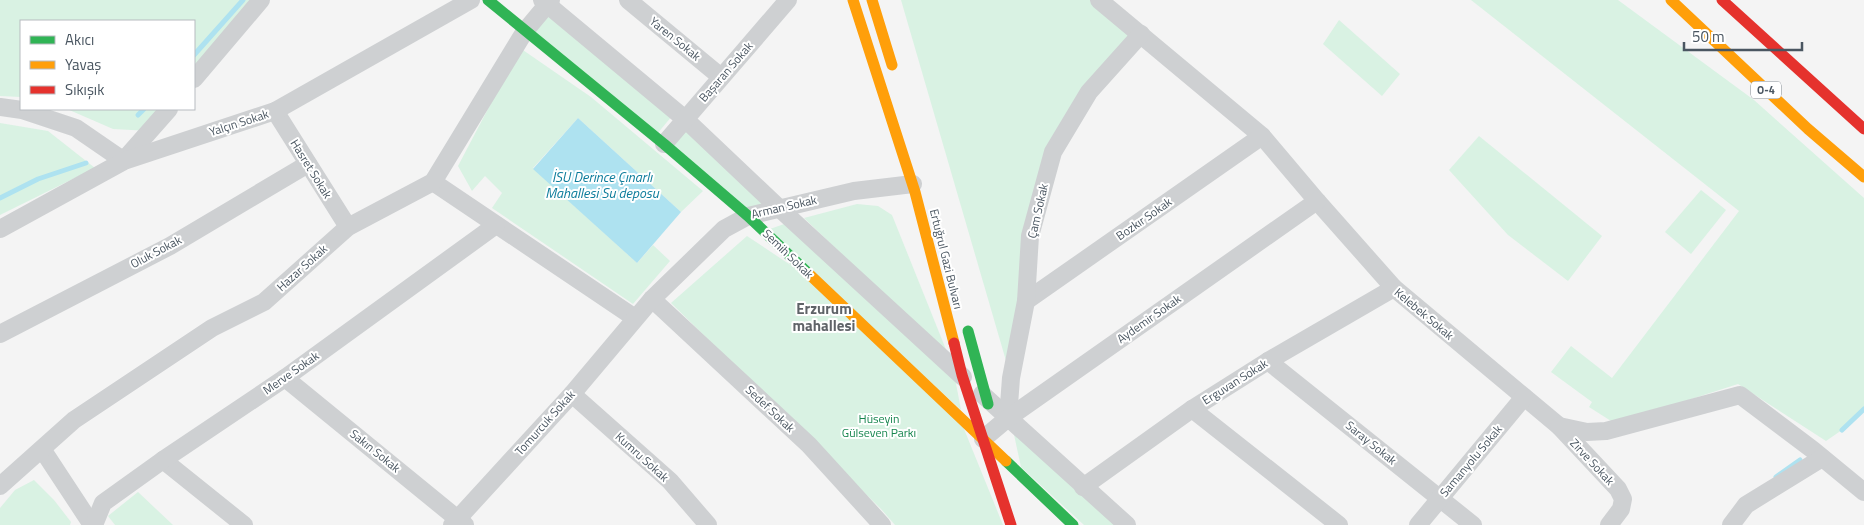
<svg xmlns="http://www.w3.org/2000/svg" width="1864" height="525" font-family="'Titillium Web',sans-serif">
<rect width="100%" height="100%" fill="#f4f4f4"/>
<g fill="#d9f2e3">
<path d="M 0,0 L 261,0 L 194,79 L 194,21 L 21,21 L 21,97 L 0,96 Z"/>
<path d="M 901,0 L 1099,0 L 1141,34 L 1053,152 L 1011,378 Z"/>
<path d="M 1471,0 L 1618,0 L 1754,100 L 1864,198 L 1864,409 L 1842,430 L 1826,441 L 1738,384 L 1682,402 L 1611,421 L 1589,407 L 1592,402 L 1551,372 L 1571,346 L 1612,378 L 1739,211 Z"/>
<path d="M 548,10 L 672,116 L 657,134 L 533,30 Z"/>
<path d="M 1339,20 L 1400,74 L 1382,96 L 1323,44 Z"/>
<path d="M 520,48 L 591,97 L 703,191 L 681,212 L 578,118 L 533,168 L 637,263 L 653,245 L 670,261 L 633,304 L 492,208 L 502,193 L 485,176 L 472,191 L 458,166 Z"/>
<path d="M 67,109 L 169,109 L 150,131 L 113,129 Z"/>
<path d="M 0,123 L 48,131 L 95,168 L 0,215 Z"/>
<path d="M 687,129 L 768,205 L 747,211 L 671,145 Z"/>
<path d="M 1479,136 L 1602,236 L 1568,281 L 1508,235 L 1449,170 Z"/>
<path d="M 1701,190 L 1726,210 L 1691,254 L 1665,232 Z"/>
<path d="M 857,204 L 878,206 L 892,215 L 949,357 L 804,218 Z"/>
<path d="M 790,222 L 954,373 L 961,410 L 767,230 Z"/>
<path d="M 747,236 L 798,270 L 962,424 L 1003,525 L 895,525 L 881,509 L 671,303 Z"/>
<path d="M 1013,430 L 1119,525 L 1084,525 L 1021,467 Z"/>
<path d="M 34,480 L 54,500 L 71,522 L 70,525 L 0,525 L 0,508 L 15,490 Z"/>
<path d="M 138,492 L 173,525 L 115,525 L 108,516 Z"/>
</g>
<path fill="#aee2f0" d="M 578,118 L 681,212 L 637,263 L 533,169 Z"/>
<g fill="none" stroke-linecap="round" stroke-linejoin="round">
<g stroke="#aee2f0" stroke-width="5">
<path d="M 194,55 L 243,0"/>
<path d="M 138,115 L 144,109"/>
<path d="M 0,198 L 38,179 L 86,163"/>
<path d="M 1842,430 L 1864,409"/>
<path d="M 1776,477 L 1800,460"/>
</g>
<g stroke="#ced0d2" stroke-width="18">
<path d="M 542,0 L 685,119 L 779,208 L 963,377"/>
<path d="M 628,0 L 721,77"/>
<path d="M 1099,0 L 1262,136 L 1317,201 L 1394,288 L 1559,426 L 1618,489 L 1623,499 L 1621,509 L 1609,525"/>
<path d="M 194,79 L 261,0"/>
<path d="M 0,107 L 22,110 L 76,128 L 124,161"/>
<path d="M 275,111 L 348,227"/>
<path d="M 664,144 L 788,0"/>
<path d="M 124,160 L 169,109"/>
<path d="M 433,182 L 635,318"/>
<path d="M 0,229 L 124,161 L 275,111 L 471,0"/>
<path d="M 652,299 L 809,445 L 882,525"/>
<path d="M 1026,301 L 1262,136"/>
<path d="M 0,334 L 170,246 L 308,164"/>
<path d="M 1268,361 L 1473,525"/>
<path d="M 285,378 L 465,525"/>
<path d="M 572,394 L 670,481 L 708,525"/>
<path d="M 982,394 L 1127,525"/>
<path d="M 1192,409 L 1339,525"/>
<path d="M 1008,418 L 1011,378 L 1026,301 L 1030,236 L 1053,152 L 1089,92 L 1141,34"/>
<path d="M 1559,426 L 1587,432 L 1606,431 L 1740,395 L 1813,450 L 1864,492"/>
<path d="M 983,439 L 1008,418 L 1317,201"/>
<path d="M 42,449 L 92,525"/>
<path d="M 163,460 L 244,525"/>
<path d="M 0,486 L 74,420 L 212,328 L 264,302 L 348,227 L 433,182 L 525,31 L 551,0"/>
<path d="M 1083,487 L 1192,409 L 1268,361 L 1394,288"/>
<path d="M 94,525 L 103,503 L 163,460 L 285,378 L 496,225"/>
<path d="M 452,525 L 572,394 L 652,299 L 724,229 L 748,216 L 854,191 L 913,184"/>
<path d="M 1418,525 L 1524,397"/>
<path d="M 1731,525 L 1746,505 L 1822,458"/>
</g>
<g stroke="#30b455" stroke-width="11">
<path d="M 488,0 L 664,144 L 748,216 L 809,274"/>
<path d="M 968,331 L 988,404"/>
<path d="M 1006,461 L 1073,525"/>
</g>
<g stroke="#ff9f0a" stroke-width="11">
<path d="M 853,0 L 915,192 L 954,343"/>
<path d="M 872,0 L 892,65"/>
<path d="M 1671,0 L 1808,129 L 1864,177"/>
<path d="M 809,274 L 1006,461"/>
</g>
<g stroke="#e5322d" stroke-width="11">
<path d="M 1722,0 L 1864,129"/>
<path d="M 954,343 L 962,375 L 1011,525"/>
</g>
</g>
<g text-anchor="middle" stroke-width="4" stroke-linejoin="round" paint-order="stroke">
<rect fill="#fff" stroke="#808990" stroke-width="1" x="1751" y="81.5" width="30" height="17" rx="4"/>
<g font-size="11" font-weight="bold" fill="#4a5661">
<text x="1766" y="94">O-4</text>
</g>
<g font-size="12" fill="#4a5661" stroke="#fff">
<text transform="translate(675 39) rotate(39)" y="4">Yaren Sokak</text>
<text transform="translate(726 72) rotate(-49)" y="4">Başaran Sokak</text>
<text transform="translate(239 123) rotate(-18)" y="4">Yalçın Sokak</text>
<text transform="translate(311 169) rotate(58)" y="4">Hasret Sokak</text>
<text transform="translate(784 207) rotate(-13)" y="4">Arman Sokak</text>
<text transform="translate(1038 211) rotate(-77)" y="4">Çam Sokak</text>
<text transform="translate(1144 219) rotate(-35)" y="4">Bozkır Sokak</text>
<text transform="translate(156 252) rotate(-28)" y="4">Oluk Sokak</text>
<text transform="translate(788 254) rotate(44)" y="4">Semih Sokak</text>
<text transform="translate(946 259) rotate(76)" y="4">Ertuğrul Gazi Bulvarı</text>
<text transform="translate(302 268) rotate(-42)" y="4">Hazar Sokak</text>
<text transform="translate(1424 314) rotate(40)" y="4">Kelebek Sokak</text>
<text transform="translate(1149 319) rotate(-35)" y="4">Aydemir Sokak</text>
<text transform="translate(291 373) rotate(-35)" y="4">Merve Sokak</text>
<text transform="translate(1235 382) rotate(-32)" y="4">Erguvan Sokak</text>
<text transform="translate(770 409) rotate(43)" y="4">Sedef Sokak</text>
<text transform="translate(545 423) rotate(-48)" y="4">Tomurcuk Sokak</text>
<text transform="translate(1371 443) rotate(39)" y="4">Saray Sokak</text>
<text transform="translate(375 451) rotate(39)" y="4">Sakın Sokak</text>
<text transform="translate(642 457) rotate(42)" y="4">Kumru Sokak</text>
<text transform="translate(1471 461) rotate(-50)" y="4">Samanyolu Sokak</text>
<text transform="translate(1592 462) rotate(47)" y="4">Zirve Sokak</text>
</g>
<g font-size="12" fill="#17864f" stroke="#fff">
<text x="879" y="423">Hüseyin<tspan x="879" dy="14">Gülseven Parkı</tspan></text>
</g>
<g font-size="14" font-style="italic" fill="#0c7c9b" stroke="#fff">
<text x="602" y="182">İSU Derince Çınarlı<tspan x="602" dy="16">Mahallesi Su deposu</tspan></text>
</g>
<g font-size="15" font-weight="bold" fill="#5f6368" stroke="#fff">
<text x="824" y="314">Erzurum<tspan x="824" dy="17">mahallesi</tspan></text>
</g>
</g>
<rect x="20" y="20" width="175" height="90" fill="#ffffff" stroke="#b7bbc0"/>
<rect x="30" y="36" width="25" height="8" fill="#30b455" stroke="#b7bbc0"/>
<text x="65" y="45" font-size="15" fill="#4a5661">Akıcı</text>
<rect x="30" y="61" width="25" height="8" fill="#ff9f0a" stroke="#b7bbc0"/>
<text x="65" y="70" font-size="15" fill="#4a5661">Yavaş</text>
<rect x="30" y="86" width="25" height="8" fill="#e5322d" stroke="#b7bbc0"/>
<text x="65" y="95" font-size="15" fill="#4a5661">Sıkışık</text>
<path d="M1684 42v8h118v-8" fill="none" stroke="#4a5661" stroke-width="2.5"/>
<text x="1692" y="42" font-size="15" fill="#4a5661" stroke="#ffffff" stroke-width="4" paint-order="stroke">50 m</text>
</svg>
